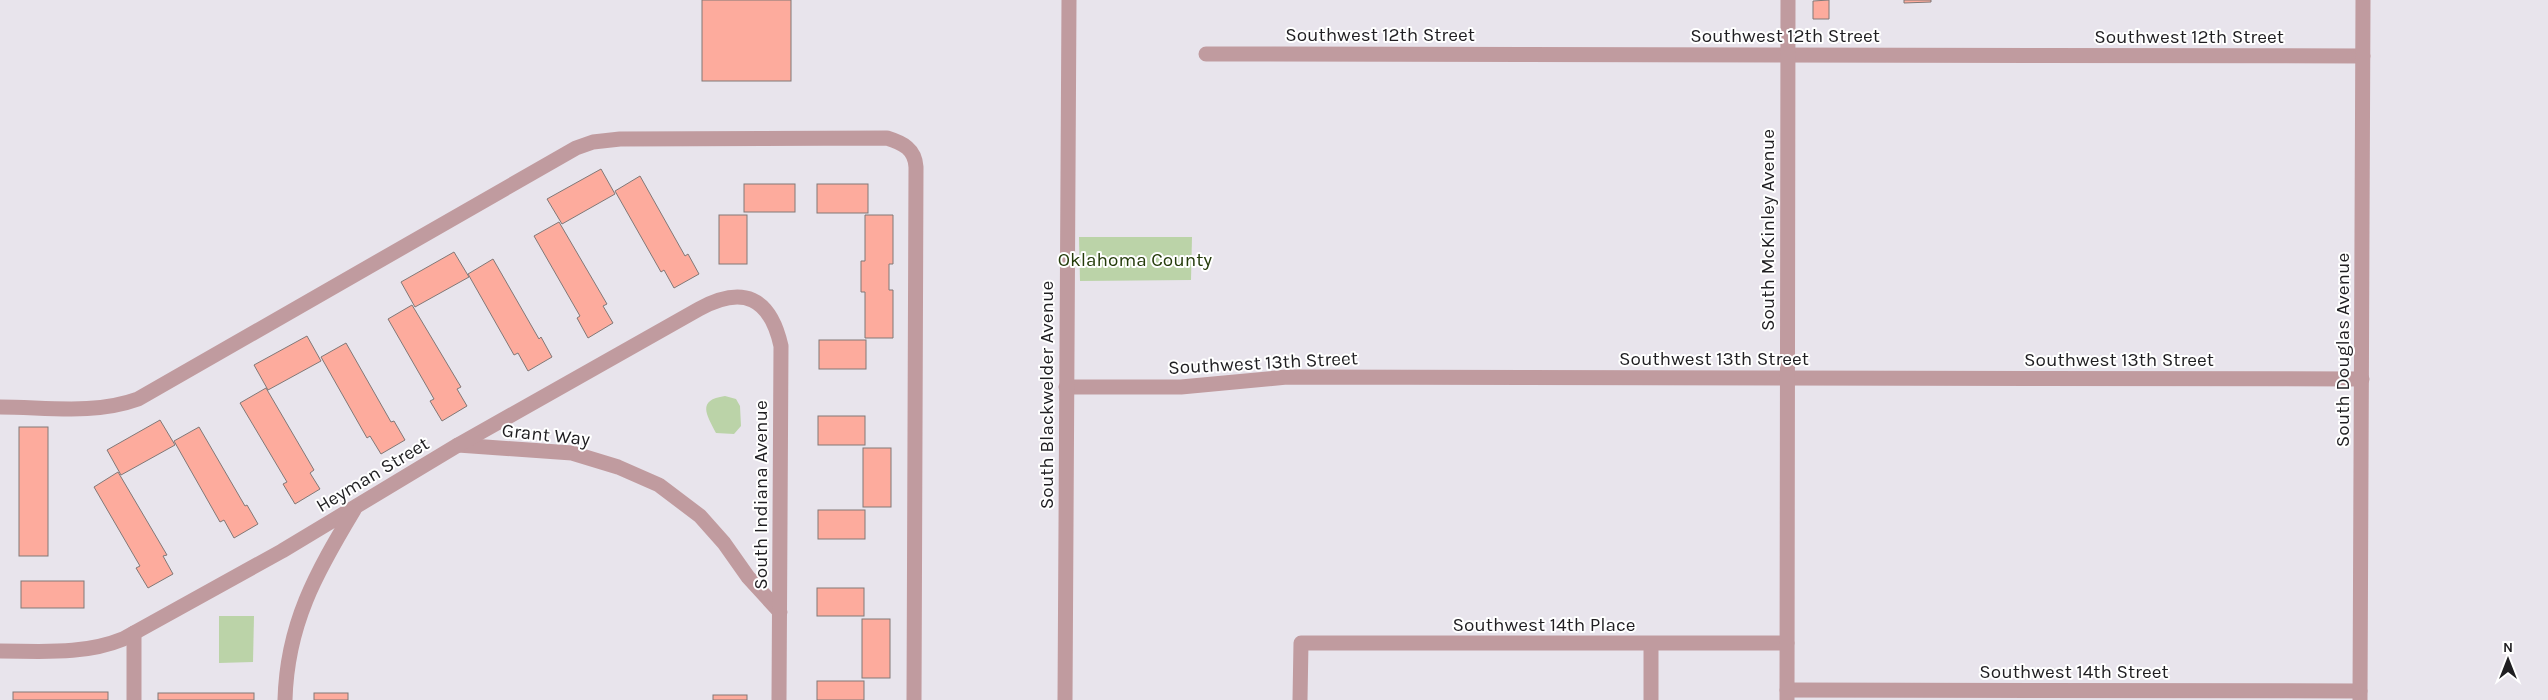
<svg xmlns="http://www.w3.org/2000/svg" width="2548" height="700" font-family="Karla,sans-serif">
<rect width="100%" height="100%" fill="#e8e4ec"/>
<g fill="#bbd3a8">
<path d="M 1079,237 L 1192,237 L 1191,280 L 1080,281 Z"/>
<path d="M 725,396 L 736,399 L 740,406 L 741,426 L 734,434 L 716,433 C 707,415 696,400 725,396 Z"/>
<path d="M 219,616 L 254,616 L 253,662 L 219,663 Z"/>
</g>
<g fill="#fdab9d" stroke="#817877">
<rect x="702" y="0" width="89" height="81"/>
<path d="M 1829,0 L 1829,19 L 1813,19 L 1813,1 Z"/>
<path d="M 1904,0 L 1931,0 L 1931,2 L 1904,3 Z"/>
<path d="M 601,169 L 615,194 L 562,224 L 547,199 Z"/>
<path d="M 640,176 L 685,256 L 688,254 L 699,274 L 674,288 L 664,270 L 661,272 L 615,191 Z"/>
<rect x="744" y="184" width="51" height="28"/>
<rect x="817" y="184" width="51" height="29"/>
<rect x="719" y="215" width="28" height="49"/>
<path d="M 865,215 L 893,215 L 893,264 L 889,264 L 889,290 L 893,290 L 893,338 L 865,338 L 865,292 L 861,292 L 861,261 L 865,261 Z"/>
<path d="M 559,222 L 607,304 L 603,306 L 613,323 L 588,338 L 577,318 L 580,316 L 534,236 Z"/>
<path d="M 454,252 L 469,277 L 415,307 L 401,282 Z"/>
<path d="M 493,259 L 539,339 L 541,337 L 552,357 L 528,371 L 518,353 L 514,355 L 468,274 Z"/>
<path d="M 412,305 L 461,387 L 457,389 L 467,406 L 442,421 L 430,401 L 434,399 L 388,319 Z"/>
<path d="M 307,336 L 321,361 L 268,390 L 254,365 Z"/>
<rect x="819" y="340" width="47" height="29"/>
<path d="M 346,343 L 391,422 L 394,421 L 405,440 L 381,454 L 370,436 L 367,438 L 321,357 Z"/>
<path d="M 266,388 L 314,470 L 310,473 L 320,489 L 295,504 L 283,484 L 287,482 L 240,403 Z"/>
<rect x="818" y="416" width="47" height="29"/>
<path d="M 160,420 L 175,445 L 121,475 L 107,450 Z"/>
<rect x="19" y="427" width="29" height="129"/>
<path d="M 199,427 L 245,506 L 247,505 L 258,524 L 234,538 L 224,520 L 220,522 L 174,441 Z"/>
<rect x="863" y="448" width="28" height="59"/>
<path d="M 118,472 L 167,555 L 163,556 L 173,574 L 148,588 L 136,568 L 140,566 L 94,487 Z"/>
<rect x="818" y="510" width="47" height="29"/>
<rect x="21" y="581" width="63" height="27"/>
<rect x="817" y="588" width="47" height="28"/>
<rect x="862" y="619" width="28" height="59"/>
<rect x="817" y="681" width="47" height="19"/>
<rect x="13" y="692" width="95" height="8"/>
<rect x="158" y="693" width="96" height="7"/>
<rect x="314" y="693" width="34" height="7"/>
<rect x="713" y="695" width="34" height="5"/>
</g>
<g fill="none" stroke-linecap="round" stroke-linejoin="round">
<g stroke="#c09b9f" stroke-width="15">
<path d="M 1206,54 L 2363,56"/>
<path d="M 1066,387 L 1181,387 L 1287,377 L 2362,379"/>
<path d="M 0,407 C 46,407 94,415 138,399 L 576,148 L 593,142 L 620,139 L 887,138 C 903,143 915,149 916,167 L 914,700"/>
<path d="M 458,445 L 572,453 L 618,467 L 659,485 L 700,516 L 724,543 L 748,577 L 780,612"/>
<path d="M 1651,644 L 1651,700"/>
<path d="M 0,651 C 41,651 84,655 123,639 L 282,551 L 458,445 L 699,309 C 743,285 770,297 781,346 L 779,700"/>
<path d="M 1787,690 L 2360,691"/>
<path d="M 134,700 L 134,633"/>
<path d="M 285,700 C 287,624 316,573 354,510"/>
<path d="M 1065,700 L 1069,0"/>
<path d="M 1300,700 L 1301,643 L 1787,643"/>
<path d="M 1787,700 L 1788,0"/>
<path d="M 2360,700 L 2363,0"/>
</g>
</g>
<g text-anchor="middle" stroke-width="4" stroke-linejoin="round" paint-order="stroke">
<g font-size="19" fill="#1f1e21" stroke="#fff">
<text x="1380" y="41">Southwest 12th Street</text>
<text x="1785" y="42">Southwest 12th Street</text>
<text x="2189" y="43">Southwest 12th Street</text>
<text transform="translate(1767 230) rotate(-90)" y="7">South McKinley Avenue</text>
<text transform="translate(2342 350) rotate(-90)" y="7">South Douglas Avenue</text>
<text x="1714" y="365">Southwest 13th Street</text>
<text x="2119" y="366">Southwest 13th Street</text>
<text transform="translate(1263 362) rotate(-3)" y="7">Southwest 13th Street</text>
<text transform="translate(1046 395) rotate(-90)" y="7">South Blackwelder Avenue</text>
<text transform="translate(546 434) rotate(6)" y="7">Grant Way</text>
<text transform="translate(372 474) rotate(-31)" y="7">Heyman Street</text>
<text transform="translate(760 495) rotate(-90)" y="7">South Indiana Avenue</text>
<text x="1544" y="631">Southwest 14th Place</text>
<text x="2074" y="678">Southwest 14th Street</text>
</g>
<g font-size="19" fill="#243b0a" stroke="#fff">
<text x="1135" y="266">Oklahoma County</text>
</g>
</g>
<g transform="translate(2508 660)" stroke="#ffffff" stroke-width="4" paint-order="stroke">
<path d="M0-4L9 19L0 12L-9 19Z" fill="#1f1e21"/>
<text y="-8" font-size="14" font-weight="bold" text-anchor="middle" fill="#1f1e21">N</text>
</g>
</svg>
